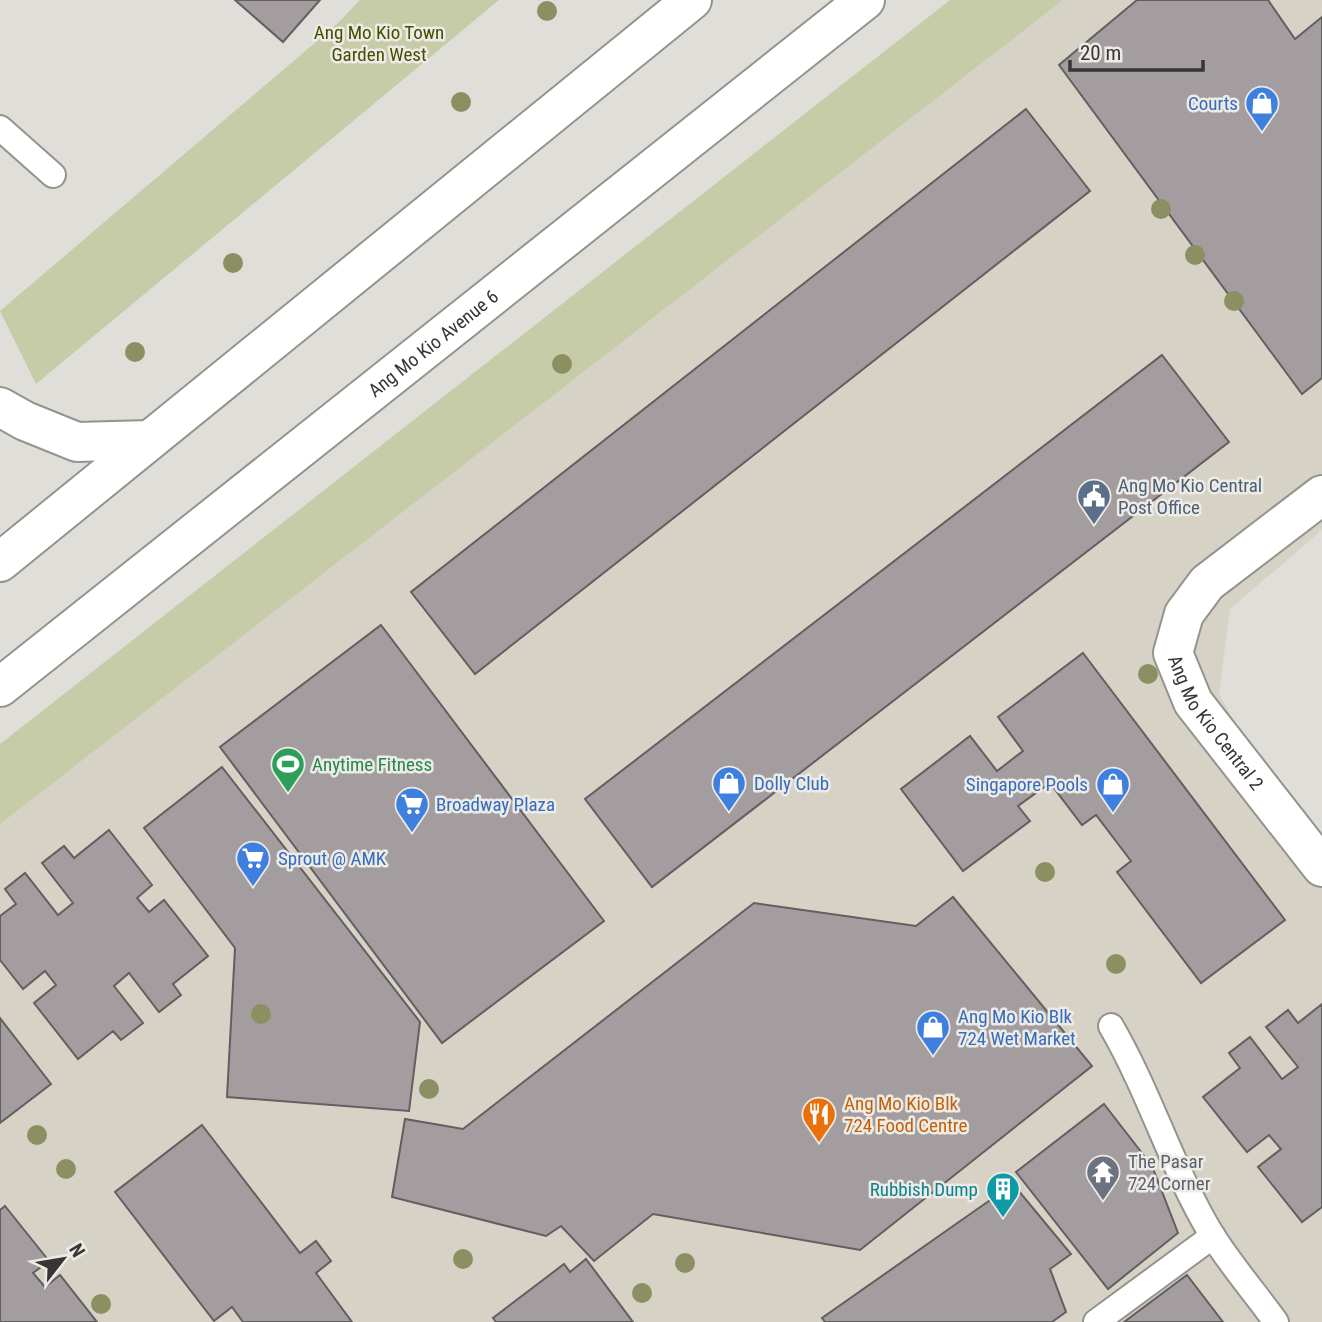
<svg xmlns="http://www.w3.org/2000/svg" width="1322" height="1322" font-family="'Roboto Condensed',sans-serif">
<rect width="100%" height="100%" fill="#e0ded9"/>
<path fill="#d7d2c6" d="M 985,0 L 1322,0 L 1322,530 L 1230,609 L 1219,694 L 1322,879 L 1322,1322 L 0,1322 L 0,768 Z"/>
<g fill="#c6cca8">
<path d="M 360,0 L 499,0 L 36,384 L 0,311 L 337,24 Z"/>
<path d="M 950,0 L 1063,0 L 0,824 L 0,744 Z"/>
</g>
<g fill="#a39d9f" stroke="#635e60" stroke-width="2">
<path d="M 235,0 L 320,0 L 283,42 Z"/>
<path d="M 1137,0 L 1268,0 L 1295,39 L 1322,17 L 1322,378 L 1302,394 L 1059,65 Z"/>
<path d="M 1026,109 L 1090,191 L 475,674 L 411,592 Z"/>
<path d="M 1162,355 L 1229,442 L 652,887 L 585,799 Z"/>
<path d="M 381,625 L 604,921 L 442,1043 L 220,747 Z"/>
<path d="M 1083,653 L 1285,920 L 1201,983 L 1117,872 L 1131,861 L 1096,815 L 1082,825 L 1050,783 L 1018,806 L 1030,821 L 963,871 L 901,789 L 970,736 L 997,771 L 1023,751 L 998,717 Z"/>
<path d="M 222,767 L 420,1022 L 409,1111 L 227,1097 L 235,948 L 144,828 Z"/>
<path d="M 109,830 L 152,885 L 137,898 L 149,912 L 164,900 L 208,956 L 173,984 L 181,995 L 159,1012 L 129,973 L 114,986 L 143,1023 L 121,1040 L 113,1031 L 78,1059 L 34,1003 L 56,985 L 45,971 L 23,989 L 0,960 L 0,916 L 16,904 L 5,889 L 25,873 L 58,915 L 73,903 L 42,863 L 64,846 L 74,858 Z"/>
<path d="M 953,897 L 1092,1066 L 860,1250 L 653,1214 L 594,1261 L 561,1226 L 546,1236 L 392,1197 L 405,1119 L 463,1129 L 754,903 L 916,926 Z"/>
<path d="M 1322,1004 L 1322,1207 L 1302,1222 L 1258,1167 L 1281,1149 L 1269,1135 L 1247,1152 L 1203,1097 L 1240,1068 L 1229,1053 L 1250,1037 L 1282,1079 L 1298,1067 L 1266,1027 L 1288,1010 L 1298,1023 Z"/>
<path d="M 0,1018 L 51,1084 L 0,1123 Z"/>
<path d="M 1104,1104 L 1152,1166 L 1178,1233 L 1108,1289 L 1016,1172 Z"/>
<path d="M 202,1125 L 300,1253 L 316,1241 L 331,1261 L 316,1273 L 352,1322 L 243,1322 L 232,1307 L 214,1321 L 115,1192 Z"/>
<path d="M 1013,1184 L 1071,1254 L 1050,1269 L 1066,1312 L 1052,1322 L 825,1322 L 822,1318 Z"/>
<path d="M 5,1206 L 49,1261 L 33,1273 L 45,1287 L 60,1275 L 97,1322 L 0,1322 L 0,1210 Z"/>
<path d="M 586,1259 L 633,1322 L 496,1322 L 493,1318 L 564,1264 L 570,1272 Z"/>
<path d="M 1187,1275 L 1223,1322 L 1124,1322 Z"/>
</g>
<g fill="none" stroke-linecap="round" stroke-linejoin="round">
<g stroke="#94938e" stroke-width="28">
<g id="lane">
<path d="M 0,128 L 53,175"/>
<path d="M 1111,1026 C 1150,1093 1172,1169 1212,1235 C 1231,1265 1255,1293 1276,1322"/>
<path d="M 1096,1322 L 1213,1236"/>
</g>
</g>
<g stroke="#94938e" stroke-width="42">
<g id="street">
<path d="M 0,407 L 25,421 L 77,442 L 150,440"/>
<path id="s1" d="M 1322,495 L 1207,583 L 1184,614 L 1173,653 L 1193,702 L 1322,867"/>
</g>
</g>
<g stroke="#94938e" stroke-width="42">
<g id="primary">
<path d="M 0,562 L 692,0"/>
<path id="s2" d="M 0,687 L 865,0"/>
</g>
</g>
<use href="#lane" stroke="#fff" stroke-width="24"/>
<use href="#street" stroke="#fff" stroke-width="38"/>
<use href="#primary" stroke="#fff" stroke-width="38"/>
</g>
<g fill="#8c8f62">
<circle cx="547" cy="11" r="10"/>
<circle cx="461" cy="102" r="10"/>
<circle cx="1161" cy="209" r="10"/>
<circle cx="1195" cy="255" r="10"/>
<circle cx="233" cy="263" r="10"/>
<circle cx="1234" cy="301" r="10"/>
<circle cx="135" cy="352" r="10"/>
<circle cx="562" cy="364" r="10"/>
<circle cx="1148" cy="674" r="10"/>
<circle cx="1045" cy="872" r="10"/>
<circle cx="1116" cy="964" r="10"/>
<circle cx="261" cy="1014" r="10"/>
<circle cx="429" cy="1089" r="10"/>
<circle cx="37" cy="1135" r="10"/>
<circle cx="66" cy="1169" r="10"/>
<circle cx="463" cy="1259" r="10"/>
<circle cx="685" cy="1263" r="10"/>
<circle cx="642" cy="1293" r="10"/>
<circle cx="101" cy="1304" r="10"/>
</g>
<defs>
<g id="shop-pin" transform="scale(1.75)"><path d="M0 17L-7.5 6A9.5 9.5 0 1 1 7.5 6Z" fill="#3f7fe0" stroke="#edebe6"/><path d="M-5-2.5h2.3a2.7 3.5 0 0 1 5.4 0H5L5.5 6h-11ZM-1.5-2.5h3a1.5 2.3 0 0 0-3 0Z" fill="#fff"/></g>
<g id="civic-pin" transform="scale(1.75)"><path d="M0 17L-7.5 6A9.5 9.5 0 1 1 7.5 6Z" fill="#5c6f8a" stroke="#edebe6"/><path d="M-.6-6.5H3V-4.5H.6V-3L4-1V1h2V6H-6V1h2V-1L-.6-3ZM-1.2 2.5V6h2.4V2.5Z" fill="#fff"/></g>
<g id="stadium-pin" transform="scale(1.75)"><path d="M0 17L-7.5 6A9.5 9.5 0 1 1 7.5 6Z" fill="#2e9e5b" stroke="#edebe6"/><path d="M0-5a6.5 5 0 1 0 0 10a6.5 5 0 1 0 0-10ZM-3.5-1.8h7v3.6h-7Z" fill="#fff"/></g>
<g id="supermarket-pin" transform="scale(1.75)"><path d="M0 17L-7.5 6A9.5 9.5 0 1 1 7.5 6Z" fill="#3f7fe0" stroke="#edebe6"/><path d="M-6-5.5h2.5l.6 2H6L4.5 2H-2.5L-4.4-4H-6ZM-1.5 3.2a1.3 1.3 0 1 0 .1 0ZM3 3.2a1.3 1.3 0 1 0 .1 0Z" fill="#fff"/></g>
<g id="restaurant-pin" transform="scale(1.75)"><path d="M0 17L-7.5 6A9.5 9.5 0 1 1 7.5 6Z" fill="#e8710a" stroke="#edebe6"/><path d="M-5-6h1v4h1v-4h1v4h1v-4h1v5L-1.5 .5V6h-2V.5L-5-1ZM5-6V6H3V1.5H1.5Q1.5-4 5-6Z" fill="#fff"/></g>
<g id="temple-pin" transform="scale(1.75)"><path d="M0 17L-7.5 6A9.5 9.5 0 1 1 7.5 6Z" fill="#6b7280" stroke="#edebe6"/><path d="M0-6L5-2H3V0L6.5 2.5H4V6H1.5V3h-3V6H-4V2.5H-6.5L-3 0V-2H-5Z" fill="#fff"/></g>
<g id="building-pin" transform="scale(1.75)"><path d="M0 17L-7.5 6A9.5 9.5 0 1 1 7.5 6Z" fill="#0f9aa8" stroke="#edebe6"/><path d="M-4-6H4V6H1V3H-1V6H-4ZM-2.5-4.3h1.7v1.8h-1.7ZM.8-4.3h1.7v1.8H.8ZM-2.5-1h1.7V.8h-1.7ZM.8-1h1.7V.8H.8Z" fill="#fff"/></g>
</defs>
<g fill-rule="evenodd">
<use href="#shop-pin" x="1262" y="103"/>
<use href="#civic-pin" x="1094" y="496"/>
<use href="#stadium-pin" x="288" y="764"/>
<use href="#shop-pin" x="729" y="783"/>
<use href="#shop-pin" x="1113" y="784"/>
<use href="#supermarket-pin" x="412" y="804"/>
<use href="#supermarket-pin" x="253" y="858"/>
<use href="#shop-pin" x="933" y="1027"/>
<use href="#restaurant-pin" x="819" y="1114"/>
<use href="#temple-pin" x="1103" y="1172"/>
<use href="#building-pin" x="1003" y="1189"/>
</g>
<g text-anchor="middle" stroke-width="5" stroke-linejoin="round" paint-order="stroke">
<g font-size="19" fill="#474e00" stroke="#edebe6">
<text x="379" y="39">Ang Mo Kio Town<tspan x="379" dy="22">Garden West</tspan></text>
</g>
<g font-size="19" fill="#366cbe" stroke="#edebe6" text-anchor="start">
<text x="1238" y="110" text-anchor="end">Courts</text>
<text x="754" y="790">Dolly Club</text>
<text x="1088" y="791" text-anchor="end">Singapore Pools</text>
<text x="436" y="811">Broadway Plaza</text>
<text x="278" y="865">Sprout @ AMK</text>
<text x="958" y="1023">Ang Mo Kio Blk<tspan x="958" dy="22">724 Wet Market</tspan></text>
</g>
<g font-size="19" fill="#373634" stroke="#edebe6">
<text dy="7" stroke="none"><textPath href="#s2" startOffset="553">Ang Mo Kio Avenue 6</textPath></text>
<text dy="7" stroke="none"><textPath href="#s1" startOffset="306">Ang Mo Kio Central 2</textPath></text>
</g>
<g font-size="19" fill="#4e5e75" stroke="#edebe6" text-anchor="start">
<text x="1118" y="492">Ang Mo Kio Central<tspan x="1118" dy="22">Post Office</tspan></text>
</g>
<g font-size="19" fill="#27864d" stroke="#edebe6" text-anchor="start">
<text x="312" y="771">Anytime Fitness</text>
</g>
<g font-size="19" fill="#c56008" stroke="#edebe6" text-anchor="start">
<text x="844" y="1110">Ang Mo Kio Blk<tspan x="844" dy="22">724 Food Centre</tspan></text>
</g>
<g font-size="19" fill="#5b616d" stroke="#edebe6" text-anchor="start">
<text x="1128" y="1168">The Pasar<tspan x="1128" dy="22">724 Corner</tspan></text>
</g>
<g font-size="19" fill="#0d838f" stroke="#edebe6" text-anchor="end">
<text x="978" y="1196">Rubbish Dump</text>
</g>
</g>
<g transform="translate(63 1259) rotate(59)" stroke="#edebe6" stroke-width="5" paint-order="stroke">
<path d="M0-5L12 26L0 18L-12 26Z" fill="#373634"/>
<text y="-10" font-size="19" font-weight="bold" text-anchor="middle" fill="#373634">N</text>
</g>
<path d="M1070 60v10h133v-10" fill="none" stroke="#373634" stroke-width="3.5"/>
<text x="1080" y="60" font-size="21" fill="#373634" stroke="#edebe6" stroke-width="5" paint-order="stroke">20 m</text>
</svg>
